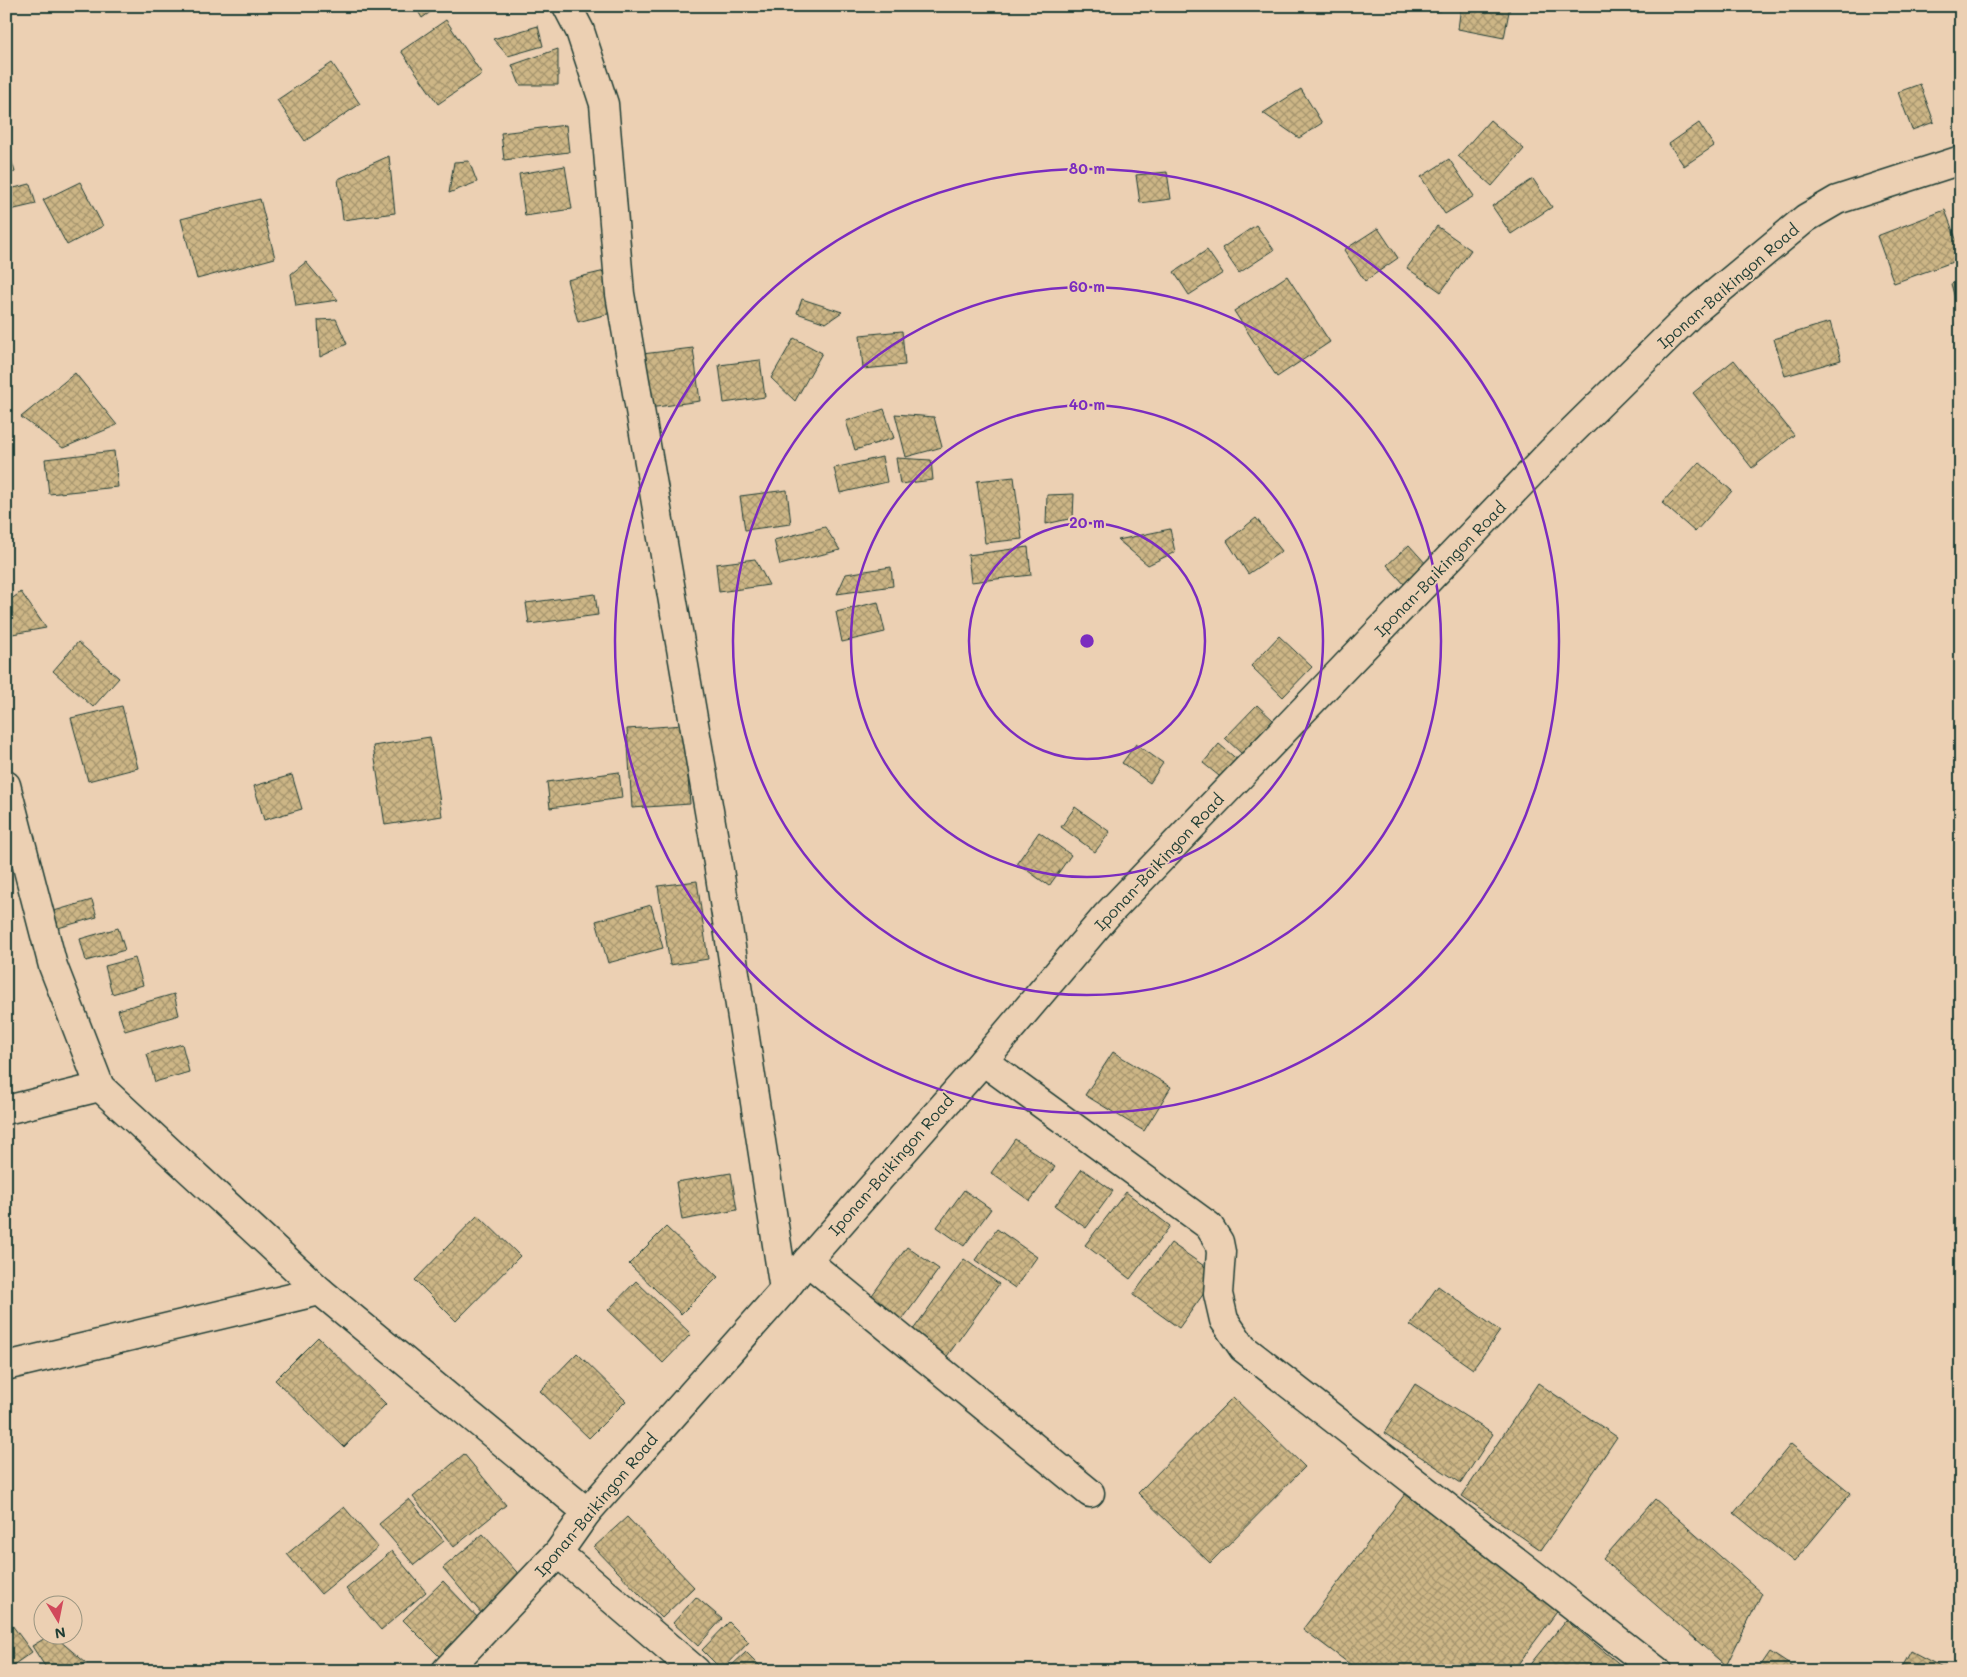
<svg xmlns="http://www.w3.org/2000/svg" width="1967" height="1677" font-family="Mali,sans-serif">
<defs>
<pattern id="building-cross-hatch" width="8" height="8" patternUnits="userSpaceOnUse" patternTransform="scale(1.25)"><rect width="8" height="8" fill="#cdb686"/><path d="M0 0l8 8M0 8l8-8" fill="none" stroke="#a6956e"/></pattern>
</defs>
<rect width="100%" height="100%" fill="#ecd0b3"/>
<filter id="ink" filterUnits="userSpaceOnUse"><feTurbulence type="fractalNoise" baseFrequency=".02" numOctaves="2"/><feDisplacementMap in="SourceGraphic" scale="10" xChannelSelector="R" yChannelSelector="G"/><feConvolveMatrix kernelMatrix="1 2 1 2 8 2 1 2 1" color-interpolation-filters="sRGB"/></filter>
<g filter="url(#ink)">
<g fill="url(#building-cross-hatch)" stroke="#1f3d34">
<path d="M 415,6 L 439,6 L 422,18 Z"/>
<path d="M 1398,6 L 1441,6 L 1441,11 L 1398,9 Z"/>
<path d="M 1461,6 L 1510,6 L 1504,38 L 1458,29 Z"/>
<path d="M 446,20 L 482,74 L 438,104 L 401,51 Z"/>
<path d="M 538,26 L 543,46 L 508,56 L 493,39 Z"/>
<path d="M 558,49 L 558,85 L 520,85 L 512,65 Z"/>
<path d="M 332,63 L 360,104 L 305,141 L 277,100 Z"/>
<path d="M 1920,84 L 1934,122 L 1912,130 L 1898,92 Z"/>
<path d="M 1301,89 L 1322,123 L 1299,138 L 1263,113 Z"/>
<path d="M 1490,120 L 1524,149 L 1492,186 L 1458,156 Z"/>
<path d="M 1699,123 L 1714,146 L 1684,166 L 1669,144 Z"/>
<path d="M 566,125 L 569,152 L 504,160 L 501,133 Z"/>
<path d="M 6,152 L 9,152 L 15,172 L 6,175 Z"/>
<path d="M 389,156 L 395,213 L 343,220 L 338,179 Z"/>
<path d="M 1449,159 L 1474,196 L 1445,214 L 1421,177 Z"/>
<path d="M 469,161 L 477,182 L 449,193 L 454,162 Z"/>
<path d="M 565,166 L 572,209 L 525,216 L 519,174 Z"/>
<path d="M 1167,172 L 1171,199 L 1140,203 L 1136,175 Z"/>
<path d="M 1533,179 L 1552,207 L 1511,234 L 1492,206 Z"/>
<path d="M 80,182 L 103,226 L 67,245 L 43,200 Z"/>
<path d="M 30,184 L 36,204 L 6,211 L 6,190 Z"/>
<path d="M 260,199 L 275,258 L 197,279 L 181,219 Z"/>
<path d="M 1945,210 L 1961,252 L 1961,259 L 1894,283 L 1877,236 Z"/>
<path d="M 1256,225 L 1274,250 L 1239,273 L 1222,248 Z"/>
<path d="M 1437,226 L 1471,250 L 1441,292 L 1407,268 Z"/>
<path d="M 1378,228 L 1398,258 L 1365,281 L 1344,250 Z"/>
<path d="M 1207,250 L 1223,273 L 1189,295 L 1174,272 Z"/>
<path d="M 306,262 L 338,300 L 296,306 L 291,274 Z"/>
<path d="M 605,271 L 615,312 L 578,322 L 567,280 Z"/>
<path d="M 1287,276 L 1330,342 L 1277,377 L 1234,311 Z"/>
<path d="M 1961,281 L 1961,297 L 1955,298 L 1951,284 Z"/>
<path d="M 802,299 L 842,312 L 826,323 L 797,313 Z"/>
<path d="M 336,319 L 347,344 L 320,357 L 318,320 Z"/>
<path d="M 1830,322 L 1841,360 L 1785,376 L 1774,339 Z"/>
<path d="M 902,331 L 905,365 L 863,369 L 860,335 Z"/>
<path d="M 794,338 L 822,353 L 795,401 L 771,378 Z"/>
<path d="M 693,348 L 700,401 L 649,408 L 642,354 Z"/>
<path d="M 760,360 L 765,397 L 724,403 L 719,365 Z"/>
<path d="M 1734,360 L 1794,435 L 1752,468 L 1693,393 Z"/>
<path d="M 75,373 L 117,425 L 63,448 L 21,417 Z"/>
<path d="M 884,409 L 894,438 L 855,450 L 846,421 Z"/>
<path d="M 895,414 L 934,417 L 942,447 L 906,457 Z"/>
<path d="M 114,451 L 118,487 L 49,494 L 45,459 Z"/>
<path d="M 882,457 L 887,482 L 840,493 L 834,468 Z"/>
<path d="M 896,458 L 931,460 L 933,480 L 900,484 Z"/>
<path d="M 1699,462 L 1732,491 L 1695,532 L 1662,503 Z"/>
<path d="M 1014,477 L 1022,539 L 985,543 L 977,481 Z"/>
<path d="M 787,490 L 791,524 L 745,530 L 740,496 Z"/>
<path d="M 1074,494 L 1073,518 L 1046,524 L 1047,495 Z"/>
<path d="M 1256,518 L 1282,551 L 1248,574 L 1227,541 Z"/>
<path d="M 825,527 L 840,550 L 780,565 L 774,540 Z"/>
<path d="M 1170,529 L 1175,552 L 1148,565 L 1118,540 Z"/>
<path d="M 1409,545 L 1427,565 L 1405,585 L 1387,565 Z"/>
<path d="M 1028,547 L 1031,575 L 971,582 L 968,555 Z"/>
<path d="M 755,559 L 769,585 L 719,592 L 716,564 Z"/>
<path d="M 891,567 L 893,586 L 837,594 L 846,574 Z"/>
<path d="M 21,592 L 46,628 L 7,635 L 6,603 Z"/>
<path d="M 595,594 L 598,615 L 529,624 L 526,603 Z"/>
<path d="M 878,602 L 885,632 L 842,642 L 836,612 Z"/>
<path d="M 1279,636 L 1312,667 L 1283,697 L 1251,666 Z"/>
<path d="M 78,642 L 119,678 L 93,707 L 53,671 Z"/>
<path d="M 1257,705 L 1274,721 L 1243,755 L 1225,738 Z"/>
<path d="M 122,706 L 138,768 L 88,781 L 71,718 Z"/>
<path d="M 684,725 L 690,804 L 632,808 L 627,729 Z"/>
<path d="M 430,737 L 442,816 L 385,825 L 373,746 Z"/>
<path d="M 1136,744 L 1163,763 L 1150,783 L 1122,763 Z"/>
<path d="M 1219,744 L 1240,762 L 1224,780 L 1203,763 Z"/>
<path d="M 619,772 L 622,798 L 550,808 L 547,782 Z"/>
<path d="M 292,775 L 302,809 L 264,820 L 254,786 Z"/>
<path d="M 1075,807 L 1110,832 L 1095,852 L 1061,827 Z"/>
<path d="M 1039,832 L 1071,855 L 1049,886 L 1017,863 Z"/>
<path d="M 697,881 L 708,959 L 670,965 L 658,886 Z"/>
<path d="M 92,900 L 97,917 L 58,928 L 54,911 Z"/>
<path d="M 651,905 L 663,948 L 608,963 L 596,921 Z"/>
<path d="M 118,928 L 125,950 L 86,961 L 80,939 Z"/>
<path d="M 135,958 L 143,985 L 112,994 L 105,966 Z"/>
<path d="M 174,994 L 179,1015 L 125,1031 L 118,1010 Z"/>
<path d="M 182,1044 L 189,1072 L 155,1082 L 147,1054 Z"/>
<path d="M 1113,1052 L 1171,1087 L 1144,1131 L 1085,1095 Z"/>
<path d="M 1015,1139 L 1055,1167 L 1030,1201 L 991,1173 Z"/>
<path d="M 1082,1169 L 1113,1191 L 1086,1228 L 1055,1206 Z"/>
<path d="M 731,1173 L 737,1210 L 682,1220 L 676,1182 Z"/>
<path d="M 964,1190 L 991,1209 L 964,1246 L 937,1227 Z"/>
<path d="M 1126,1192 L 1170,1226 L 1130,1279 L 1085,1245 Z"/>
<path d="M 478,1215 L 520,1256 L 456,1321 L 415,1280 Z"/>
<path d="M 666,1227 L 718,1277 L 681,1314 L 629,1264 Z"/>
<path d="M 997,1229 L 1037,1257 L 1015,1288 L 975,1260 Z"/>
<path d="M 1171,1243 L 1217,1275 L 1179,1328 L 1133,1295 Z"/>
<path d="M 907,1247 L 939,1269 L 902,1320 L 870,1298 Z"/>
<path d="M 964,1259 L 999,1284 L 940,1366 L 905,1341 Z"/>
<path d="M 636,1281 L 691,1334 L 663,1363 L 608,1310 Z"/>
<path d="M 1438,1286 L 1500,1331 L 1473,1369 L 1410,1325 Z"/>
<path d="M 318,1337 L 386,1404 L 344,1447 L 275,1380 Z"/>
<path d="M 577,1353 L 626,1401 L 589,1438 L 540,1391 Z"/>
<path d="M 1538,1383 L 1617,1437 L 1541,1550 L 1462,1496 Z"/>
<path d="M 1415,1384 L 1493,1434 L 1461,1483 L 1384,1433 Z"/>
<path d="M 1233,1397 L 1305,1467 L 1210,1563 L 1138,1493 Z"/>
<path d="M 1791,1444 L 1851,1493 L 1794,1562 L 1734,1513 Z"/>
<path d="M 464,1454 L 506,1505 L 454,1547 L 413,1497 Z"/>
<path d="M 1405,1494 L 1559,1609 L 1513,1671 L 1359,1671 L 1303,1629 Z"/>
<path d="M 409,1499 L 444,1541 L 414,1565 L 379,1524 Z"/>
<path d="M 1655,1499 L 1762,1593 L 1726,1666 L 1603,1559 Z"/>
<path d="M 344,1507 L 378,1547 L 321,1594 L 287,1554 Z"/>
<path d="M 627,1517 L 694,1587 L 662,1618 L 594,1547 Z"/>
<path d="M 483,1534 L 523,1579 L 482,1614 L 443,1568 Z"/>
<path d="M 392,1551 L 426,1592 L 381,1630 L 346,1589 Z"/>
<path d="M 443,1581 L 482,1622 L 443,1660 L 403,1620 Z"/>
<path d="M 696,1597 L 722,1619 L 698,1646 L 673,1623 Z"/>
<path d="M 6,1617 L 32,1652 L 6,1670 Z"/>
<path d="M 1566,1620 L 1628,1671 L 1530,1671 L 1527,1668 Z"/>
<path d="M 729,1622 L 749,1642 L 722,1670 L 702,1650 Z"/>
<path d="M 52,1634 L 86,1663 L 73,1671 L 48,1671 L 32,1646 Z"/>
<path d="M 1911,1651 L 1949,1671 L 1900,1671 Z"/>
<path d="M 746,1652 L 765,1671 L 734,1671 L 730,1667 Z"/>
<path d="M 1770,1652 L 1799,1671 L 1757,1671 Z"/>
</g>
<g fill="none" stroke-linecap="round" stroke-linejoin="round">
<g stroke="#1f3d34" stroke-width="31">
<g id="minor">
<path d="M 567,6 L 580,31 L 604,104 L 620,294 L 718,863 L 784,1290"/>
<path d="M 6,785 L 53,966 L 100,1087 L 320,1291 L 587,1512"/>
<path d="M 983,1061 L 1209,1226 L 1219,1242 L 1221,1252 L 1218,1294 L 1224,1320 L 1243,1348 L 1657,1671"/>
<path d="M 6,1110 L 100,1087"/>
<path d="M 807,1261 L 1090,1493"/>
<path d="M 6,1366 L 320,1291"/>
<path d="M 558,1553 L 696,1671"/>
<path d="M 446,1671 L 558,1553 L 587,1512 L 784,1290 L 807,1261 L 983,1061 L 1106,916 L 1552,451 L 1693,312 L 1806,218 L 1837,200 L 1961,160"/>
</g>
</g>
<use href="#minor" stroke="#ecd0b3" stroke-width="28"/>
</g>
</g>
<g fill="none" stroke="#7b2cbf" stroke-width="2.5">
<circle cx="1087" cy="641" r="118"/>
<circle cx="1087" cy="641" r="236"/>
<circle cx="1087" cy="641" r="354"/>
<circle cx="1087" cy="641" r="472"/>
</g>
<g text-anchor="middle" stroke-width="4" stroke-linejoin="round" paint-order="stroke">
<g font-size="16" fill="#1f3d34" stroke="#ecd0b3">
<text transform="translate(1728 286) rotate(-41)" y="6">Iponan-Baikingon Road</text>
<text transform="translate(1440 569) rotate(-46)" y="6">Iponan-Baikingon Road</text>
<text transform="translate(1159 862) rotate(-47)" y="6">Iponan-Baikingon Road</text>
<text transform="translate(891 1165) rotate(-49)" y="6">Iponan-Baikingon Road</text>
<text transform="translate(596 1505) rotate(-50)" y="6">Iponan-Baikingon Road</text>
</g>
</g>
<circle cx="1087" cy="641" r="8" fill="#7b2cbf" stroke="#ecd0b3" stroke-width="2.5"/>
<g font-size="15" text-anchor="middle" font-weight="bold" fill="#7b2cbf" stroke="#ecd0b3" stroke-width="4" stroke-linejoin="round" paint-order="stroke">
<text x="1087" y="174">80 m</text>
<text x="1087" y="292">60 m</text>
<text x="1087" y="410">40 m</text>
<text x="1087" y="528">20 m</text>
</g>
<rect width="1967" height="1677" fill="none" stroke="#ecd0b3" stroke-width="25"/>
<rect x="12" y="12" width="1942" height="1652" fill="none" stroke="#1f3d34" stroke-width="2" filter="url(#ink)"/>
<g transform="translate(58 1620) rotate(170)"><circle r="24" fill="#ecd0b3" stroke="#9a9580"/>
<path d="M0-4L9 19L0 12L-9 19Z" fill="#d1495b"/>
<text y="-8" font-size="14" font-weight="bold" text-anchor="middle" fill="#1f3d34">N</text>
</g>
</svg>
